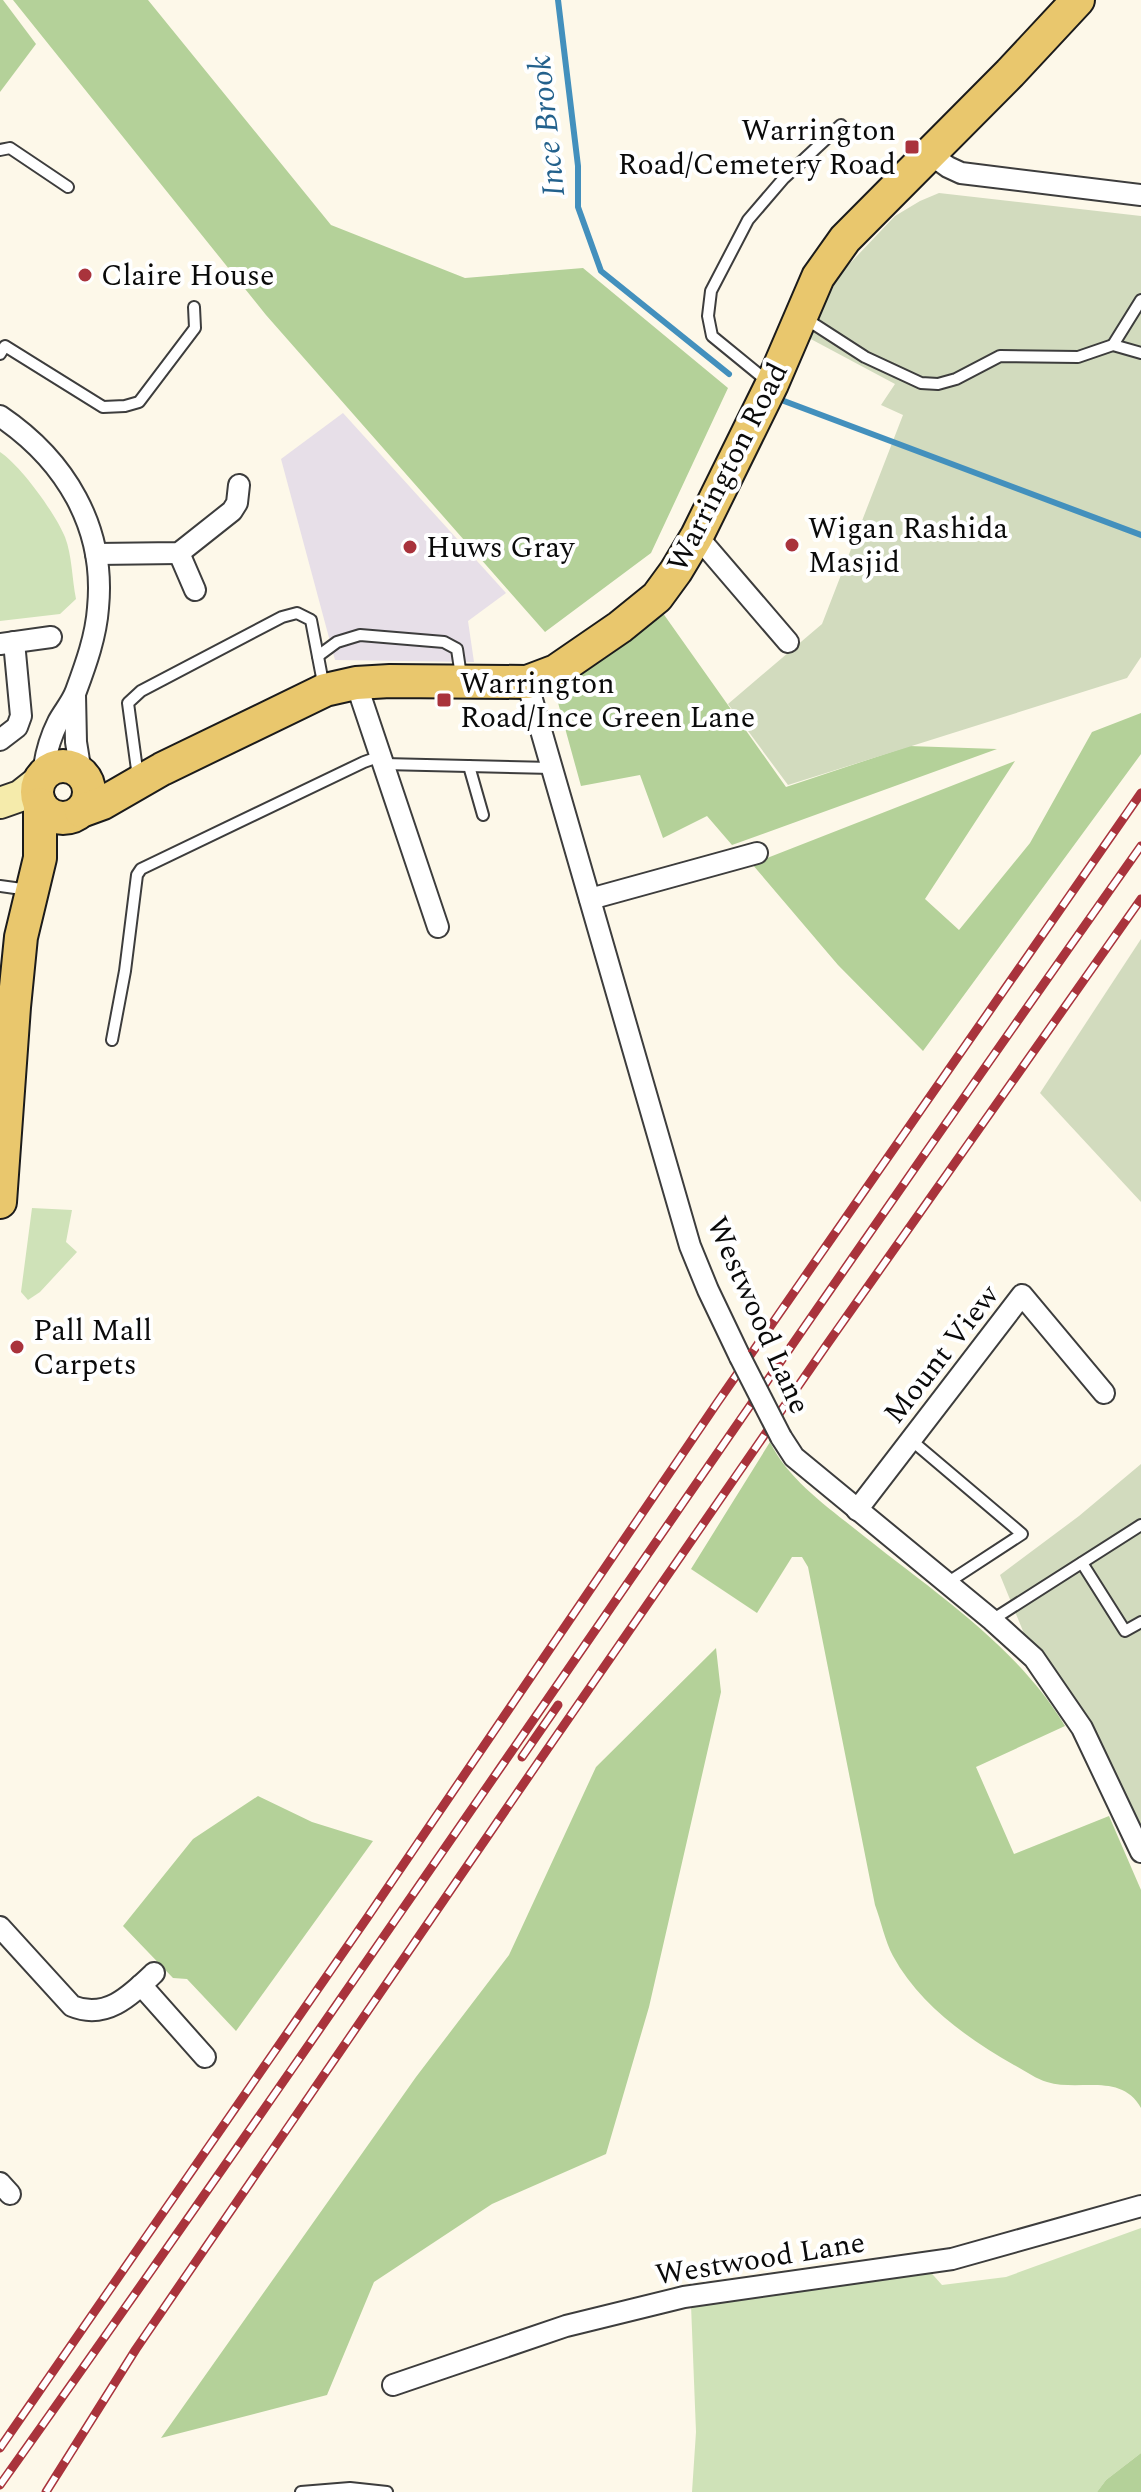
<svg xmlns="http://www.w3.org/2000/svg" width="1141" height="2492" font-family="Spectral,serif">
<rect width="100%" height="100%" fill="#fdf8e9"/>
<path fill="#e7dfe8" d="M 343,413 L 506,593 L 468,621 L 474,662 L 335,660 L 281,459 Z"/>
<g fill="#cfe2b8">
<path d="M 0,452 C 21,466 55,513 65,537 C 72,555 72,579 76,599 L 60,614 L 0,621 Z"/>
<path d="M 32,1208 L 72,1210 L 66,1242 L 77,1252 L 40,1292 L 28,1300 L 21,1292 Z"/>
<path d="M 1141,2228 L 1141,2453 L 1106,2480 L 1097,2492 L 692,2492 L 696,2432 L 691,2305 L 885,2275 L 901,2278 L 926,2267 L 942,2285 L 1006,2277 Z"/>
</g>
<g fill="#b4d199">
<path d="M 0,0 L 3,0 L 36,44 L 0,92 Z"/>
<path d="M 13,0 L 148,0 L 331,225 L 465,278 L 583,268 L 728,388 L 651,553 L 545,632 L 266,315 Z"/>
<path d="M 660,609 L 786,787 L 909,746 L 997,749 L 732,845 L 707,816 L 663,838 L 640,775 L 581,786 L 557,699 L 577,666 Z"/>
<path d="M 1141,713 L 1141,754 L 923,1051 L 838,965 L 752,864 L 1015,761 L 925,899 L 959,930 L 1030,843 L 1092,732 Z"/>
<path d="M 770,1442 C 787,1478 825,1505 855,1529 C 928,1588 1016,1644 1065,1726 L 976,1767 L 1014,1854 L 1109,1816 L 1141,1890 L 1141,2108 C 1121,2072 1079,2092 1047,2082 C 1036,2079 1025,2071 1014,2065 C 968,2039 919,2004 893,1956 C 885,1941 881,1921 875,1905 L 808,1567 L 802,1557 L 792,1557 L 757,1613 L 691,1569 Z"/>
<path d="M 716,1648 L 721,1692 L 649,2007 L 606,2154 L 492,2204 L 374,2282 L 327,2395 L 161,2438 L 416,2077 L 509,1955 L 596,1767 Z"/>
<path d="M 258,1796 L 312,1822 L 373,1841 L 236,2031 L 187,1979 L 173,1978 L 123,1926 L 193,1839 Z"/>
<path d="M 1141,2453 L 1141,2492 L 1097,2492 L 1106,2480 Z"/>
</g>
<g fill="#d2dbbe">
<path d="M 939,193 L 1141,216 L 1141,657 L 1127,678 L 788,785 L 728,704 L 822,624 L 903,415 L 881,405 L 895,384 L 807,337 L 836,278 L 895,216 L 920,201 Z"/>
<path d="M 1141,939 L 1141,1202 L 1040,1093 Z"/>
<path d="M 1141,1464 L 1141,1852 L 1034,1658 L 1000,1575 L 1079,1516 Z"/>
</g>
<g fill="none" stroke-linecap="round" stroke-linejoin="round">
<g stroke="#4390bd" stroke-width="6">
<path d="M 558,0 L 578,166 L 578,207 L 601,271 L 729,374"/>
<path d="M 784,401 L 1141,535"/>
</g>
<g stroke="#3d3d3d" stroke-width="14">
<g id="lane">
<path d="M 0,150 L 10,148 L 68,187"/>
<path d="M 803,317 L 865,357 L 921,383 L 938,384 L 956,379 L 1000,356 L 1078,357 L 1113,345 L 1141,353"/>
<path d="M 1113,345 L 1141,300"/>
<path d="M 0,354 L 5,346 L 103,407 L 125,406 L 139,402 L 195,328 L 194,307"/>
<path d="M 767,381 L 712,336 L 708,316 L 711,291 L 748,220 L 784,178 L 841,125"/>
<path d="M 318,656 L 337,642 L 360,635 L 444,642 L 457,649 L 461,676"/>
<path d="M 384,764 L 552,768"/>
<path d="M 469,766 L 483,815"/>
<path d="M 138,777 L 128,703 L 141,691 L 282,617 L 297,613 L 311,620 L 324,688"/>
<path d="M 0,886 L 29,890"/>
<path d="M 112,1040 L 125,971 L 137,875 L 141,869 L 364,762 L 381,756"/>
<path d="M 911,1440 L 1022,1534 L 947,1583"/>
<path d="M 1082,1563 L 1125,1631 L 1141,1622"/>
<path d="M 992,1620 L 1141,1525"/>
<path d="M 301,2492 L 350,2488 L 387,2492"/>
</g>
</g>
<g stroke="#3d3d3d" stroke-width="24">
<g id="street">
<path d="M 930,154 L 948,167 L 961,173 L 1141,195"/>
<path d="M 0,416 C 65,460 106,527 98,608 C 96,636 86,664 76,691 C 72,702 64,711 58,722 C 49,740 45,755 43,775"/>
<path d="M 697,536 L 788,642"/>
<path d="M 179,553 L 195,590"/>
<path d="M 96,554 L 179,553 L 232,511 L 237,503 L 239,485"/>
<path d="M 0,644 L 51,637"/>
<path d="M 527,682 L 690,1246 L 708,1290 L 740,1357"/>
<path d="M 356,683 L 438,927"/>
<path d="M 75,695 L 76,742 L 81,773"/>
<path d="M 0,740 L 17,727 L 21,716 L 14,642"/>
<path d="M 590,899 L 757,853"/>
<path d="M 781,1437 L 794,1457 L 992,1620 L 1034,1658 L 1082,1728 L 1141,1852"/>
<path d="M 857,1510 L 1022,1295 L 1104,1393"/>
<path d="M 0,1927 L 72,2006 C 106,2020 130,1996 154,1973"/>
<path d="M 141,1985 L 205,2057"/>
<path d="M 0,2183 L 10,2194"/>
<path d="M 393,2385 L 566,2326 L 684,2297 L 952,2259 L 1141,2206"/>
</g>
</g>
<g stroke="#2c2c2c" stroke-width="34">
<path id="secondary" d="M 0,803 L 20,796 L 39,781"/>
</g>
<g stroke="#1b1b1b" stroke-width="36">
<g id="primary">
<circle cx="63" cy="792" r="26"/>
<path d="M 81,811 L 103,803 L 162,769 L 325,690 L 356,683 L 390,681 L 527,682 L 556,671 L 620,627 L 657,597 L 676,571 L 697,536 L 772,384 L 818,277 L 845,239 L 1010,73 L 1078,0"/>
<path d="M 0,1202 L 14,1007 L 21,937 L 40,858 L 40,804"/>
</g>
</g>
<use href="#lane" stroke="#fff" stroke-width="10"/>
<use href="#street" stroke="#fff" stroke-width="20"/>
<use href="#secondary" stroke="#f5ebab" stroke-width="30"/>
<use href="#primary" stroke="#e9c76d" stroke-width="32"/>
<g stroke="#a9333c" stroke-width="9">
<g id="rail">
<path d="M 522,1757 L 558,1705"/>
<path d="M 0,2448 L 367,1918 L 717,1403 L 1141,793"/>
<path d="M 0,2485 C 386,1942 756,1389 1141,846"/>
<path d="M 46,2492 L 136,2349 L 535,1767 L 828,1343 L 1141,899"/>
</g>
</g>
<use href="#rail" stroke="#fff" stroke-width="6" stroke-dasharray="18" stroke-linecap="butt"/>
<g stroke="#3d3d3d" stroke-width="24" stroke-linecap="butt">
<path id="street-bridge" d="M 740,1357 L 781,1437"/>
</g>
<use href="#street-bridge" stroke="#fff" stroke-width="20"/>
</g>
<g fill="#a9333c" stroke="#fff" stroke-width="3">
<rect x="904" y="139" width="16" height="16" rx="4"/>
<circle cx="85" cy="275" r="8"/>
<circle cx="792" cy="545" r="8"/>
<circle cx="410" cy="547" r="8"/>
<rect x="436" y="692" width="16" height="16" rx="4"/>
<circle cx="17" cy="1347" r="8"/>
</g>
<g text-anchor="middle" stroke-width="8" stroke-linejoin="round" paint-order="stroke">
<g font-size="30" fill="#0a0a0a" stroke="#fff" text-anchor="start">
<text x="896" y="140" text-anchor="end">Warrington<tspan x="896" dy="34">Road/Cemetery Road</tspan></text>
<text x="101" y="285">Claire House</text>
<text x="808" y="538">Wigan Rashida<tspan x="808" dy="34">Masjid</tspan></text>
<text x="426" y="557">Huws Gray</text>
<text x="460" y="693">Warrington<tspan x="460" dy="34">Road/Ince Green Lane</tspan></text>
<text x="33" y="1340">Pall Mall<tspan x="33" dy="34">Carpets</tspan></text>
</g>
<g font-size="30" fill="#0a0a0a" stroke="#fff">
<text transform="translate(727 467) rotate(-63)" y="10">Warrington Road</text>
<text transform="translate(759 1315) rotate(66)" y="10">Westwood Lane</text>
<text transform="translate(941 1354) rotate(-52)" y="10">Mount View</text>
<text transform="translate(760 2258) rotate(-9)" y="10">Westwood Lane</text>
</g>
<g font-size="32" font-style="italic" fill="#23618c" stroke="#fff">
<text transform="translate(546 126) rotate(-96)" y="11">Ince Brook</text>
</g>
</g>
</svg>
